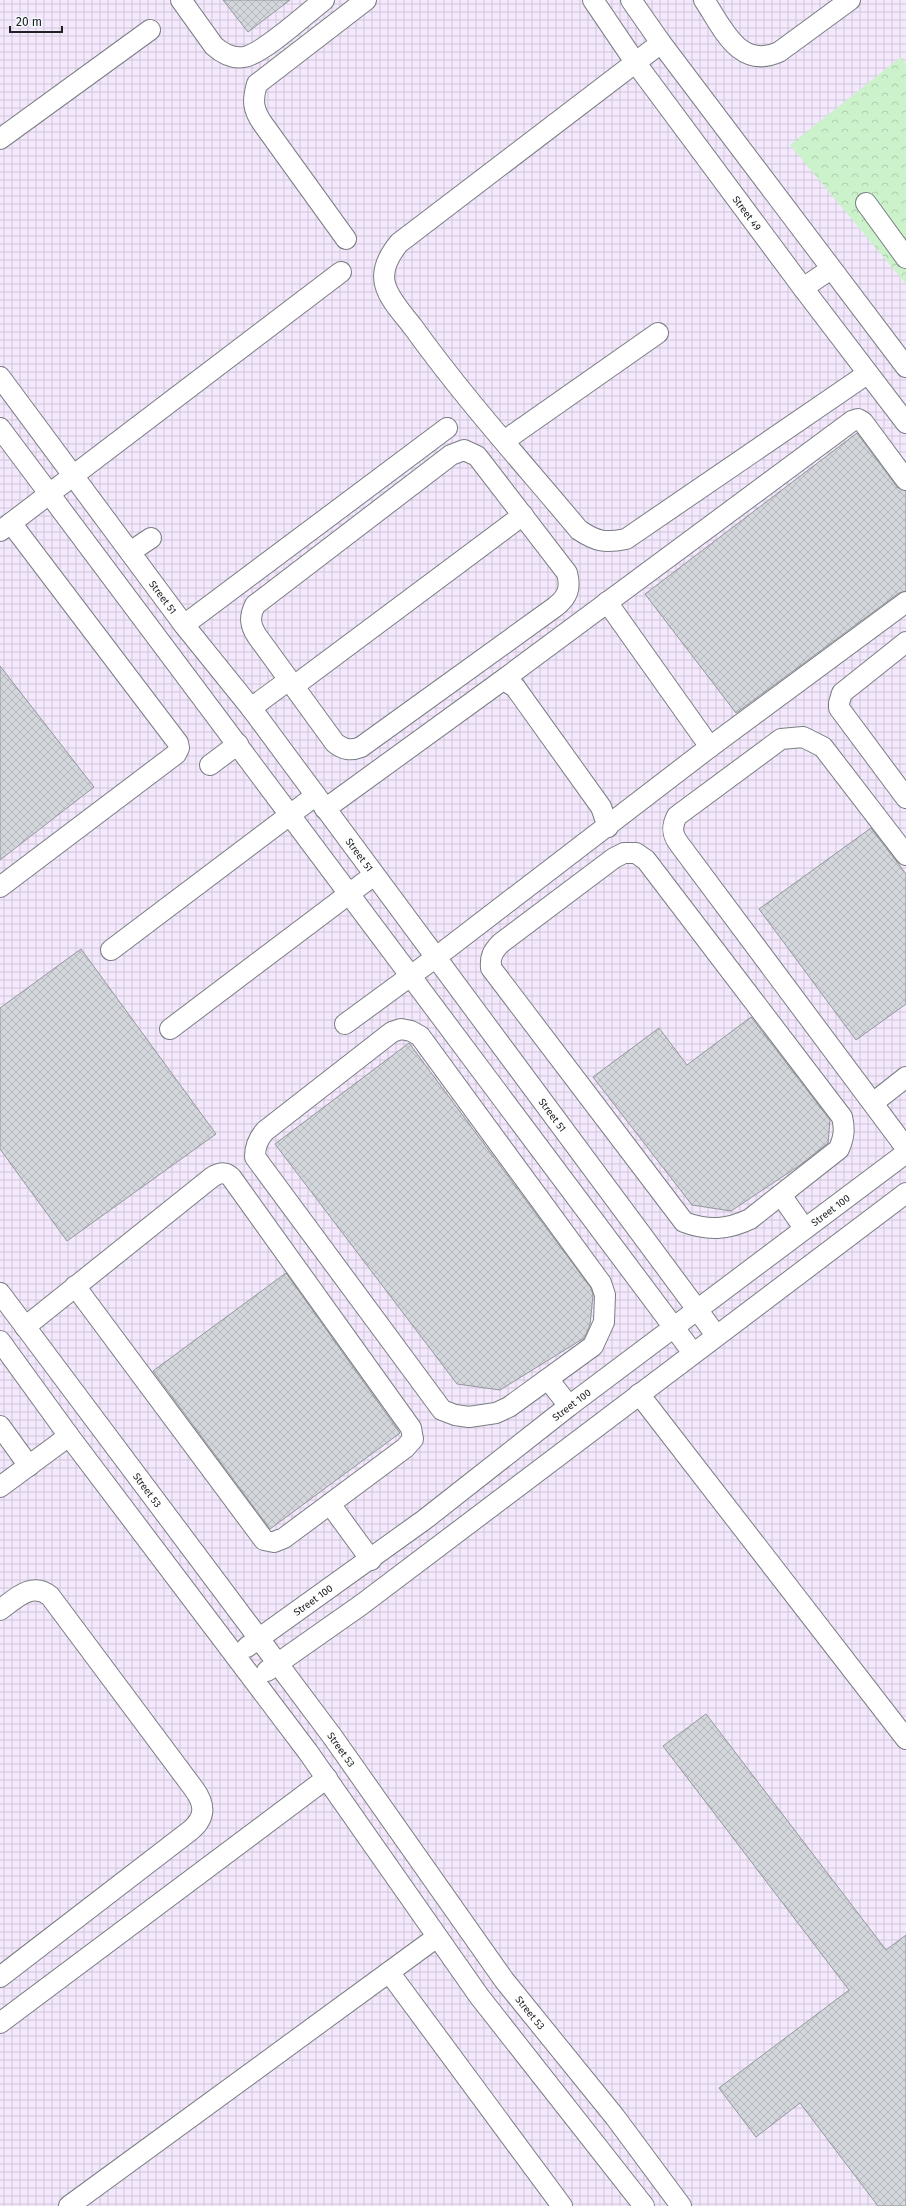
<svg xmlns="http://www.w3.org/2000/svg" width="906" height="2206" font-family="'Fira Sans',sans-serif">
<defs>
<pattern id="industrial-grid" width="8" height="8" patternUnits="userSpaceOnUse"><rect width="8" height="8" fill="#f4e8fd"/><path d="M0 4h8M4 0v8" fill="none" stroke="#d1c7d9"/></pattern>
<pattern id="park-crowns" width="20" height="18" patternUnits="userSpaceOnUse"><rect width="20" height="18" fill="#cbf2ca"/><path d="M2 6a3 3 0 1 1 6 0M12 15a3 3 0 1 1 6 0" fill="none" stroke="#aecfad"/></pattern>
<pattern id="building-cross-hatch" width="8" height="8" patternUnits="userSpaceOnUse"><rect width="8" height="8" fill="#d3d7dc"/><path d="M0 0l8 8M0 8l8-8" fill="none" stroke="#b5b8bc"/></pattern>
</defs>
<rect width="100%" height="100%" fill="#f4f8fd"/>
<rect fill="url(#industrial-grid)" x="0" y="0" width="906" height="2206"/>
<path fill="url(#park-crowns)" d="M 901,57 L 906,64 L 906,284 L 790,145 Z"/>
<g fill="url(#building-cross-hatch)" stroke="#93979c">
<path d="M 223,0 L 290,0 L 248,32 Z"/>
<path d="M 857,433 L 897,487 L 906,491 L 906,591 L 899,593 L 736,713 L 645,594 Z"/>
<path d="M 0,666 L 94,787 L 0,860 Z"/>
<path d="M 871,828 L 906,874 L 906,1004 L 856,1040 L 759,909 Z"/>
<path d="M 81,949 L 216,1134 L 67,1241 L 0,1149 L 0,1008 Z"/>
<path d="M 751,1017 L 830,1120 L 828,1143 L 800,1165 L 731,1211 L 692,1205 L 593,1077 L 659,1028 L 687,1065 Z"/>
<path d="M 409,1043 L 591,1288 L 593,1295 L 590,1325 L 584,1338 L 500,1390 L 457,1384 L 275,1144 Z"/>
<path d="M 286,1273 L 400,1433 L 270,1529 L 153,1371 Z"/>
<path d="M 706,1714 L 886,1950 L 906,1935 L 906,2206 L 878,2206 L 800,2103 L 756,2137 L 719,2088 L 849,1990 L 663,1746 Z"/>
</g>
<g fill="none" stroke-linecap="round" stroke-linejoin="round">
<g stroke="#7a7e83" stroke-width="22">
<g id="minor">
<path d="M 181,0 L 214,46 C 223,54 232,59 244,57 C 263,54 307,13 324,0"/>
<path id="s1" d="M 593,0 L 635,62 L 803,288 L 906,423"/>
<path d="M 631,0 L 661,43 L 906,367"/>
<path d="M 704,0 C 723,28 739,70 779,52 L 850,0"/>
<path d="M 661,43 L 399,243 C 390,254 381,268 385,284 C 389,300 404,315 413,327 C 464,398 523,463 579,530 C 597,542 605,543 626,539 L 867,374"/>
<path d="M 0,139 L 150,30"/>
<path d="M 866,203 L 906,258"/>
<path d="M 346,239 L 263,124 C 253,110 252,101 257,84 L 366,0"/>
<path d="M 803,288 L 831,269"/>
<path id="s2" d="M 0,377 L 184,625 L 251,708 L 716,1335"/>
<path d="M 0,428 L 693,1353"/>
<path d="M 504,441 L 658,333"/>
<path d="M 464,450 L 477,456 L 567,573 C 571,588 568,597 555,607 L 361,747 C 351,751 344,750 335,743 L 257,636 C 250,625 249,617 255,605 L 451,455 Z"/>
<path d="M 11,523 L 341,272"/>
<path d="M 0,531 L 11,523 L 178,743 L 179,748 L 176,754 L 0,887"/>
<path d="M 130,552 L 151,538"/>
<path d="M 607,602 L 710,747"/>
<path d="M 184,625 L 447,428"/>
<path d="M 906,642 L 842,693 L 839,703 L 839,708 L 906,798"/>
<path d="M 500,682 L 505,681 L 515,687 L 601,807 L 608,827"/>
<path d="M 294,686 L 523,515"/>
<path d="M 251,708 L 289,680"/>
<path d="M 210,765 L 238,744"/>
<path d="M 325,809 L 500,682 L 852,421 L 858,419 L 863,422 L 906,480"/>
<path d="M 624,853 L 636,853 L 646,860 L 842,1117 C 845,1129 844,1137 839,1149 L 750,1219 C 727,1230 708,1231 684,1222 L 491,968 C 490,956 493,951 501,943 L 614,858 Z"/>
<path d="M 906,855 L 823,747 L 803,737 L 781,739 L 677,816 C 671,827 672,835 680,845 L 906,1148"/>
<path d="M 111,950 L 315,796"/>
<path d="M 345,1024 L 435,958 L 710,747 L 906,602"/>
<path d="M 170,1029 L 374,875"/>
<path d="M 401,1029 L 411,1031 L 420,1036 L 601,1283 L 605,1295 L 604,1322 L 593,1346 L 509,1407 L 496,1413 L 469,1417 L 455,1415 L 442,1410 L 255,1157 C 255,1146 258,1139 265,1131 L 392,1032 Z"/>
<path d="M 873,1103 L 906,1077"/>
<path d="M 781,1195 L 804,1228"/>
<path id="s3" d="M 0,1293 L 332,1736 L 504,1980 L 615,2117 L 681,2206"/>
<path d="M 25,1327 L 211,1178 C 218,1173 224,1171 231,1177 L 411,1428 L 413,1439 L 405,1448 L 284,1538 L 274,1542 L 264,1540 L 75,1286"/>
<path d="M 0,1341 L 69,1436 L 308,1752 L 479,1996 L 644,2206"/>
<path d="M 548,1379 L 569,1406"/>
<path d="M 639,1394 L 906,1739"/>
<path d="M 0,1426 L 29,1466"/>
<path d="M 0,1487 L 69,1436"/>
<path d="M 330,1504 L 371,1560"/>
<path d="M 0,1610 C 15,1599 32,1581 50,1596 L 194,1789 C 205,1804 206,1817 191,1830 L 0,1977"/>
<path id="s4" d="M 247,1647 L 424,1520 L 569,1406 L 906,1153"/>
<path d="M 267,1671 L 361,1605 L 906,1193"/>
<path d="M 389,1972 L 562,2206"/>
<path d="M 0,2023 L 327,1778"/>
<path d="M 69,2206 L 437,1937"/>
</g>
</g>
<use href="#minor" stroke="#fff" stroke-width="20"/>
</g>
<g text-anchor="middle" stroke-width="3" stroke-linejoin="round" paint-order="stroke">
<g font-size="10" fill="#202123" stroke="#f4f8fd">
<text dy="4" stroke="none"><textPath href="#s1" startOffset="263">Street 49</textPath></text>
<text dy="4" stroke="none"><textPath href="#s2" startOffset="274">Street 51</textPath></text>
<text dy="4" stroke="none"><textPath href="#s2" startOffset="598">Street 51</textPath></text>
<text dy="4" stroke="none"><textPath href="#s2" startOffset="922">Street 51</textPath></text>
<text dy="4" stroke="none"><textPath href="#s4" startOffset="729">Street 100</textPath></text>
<text dy="4" stroke="none"><textPath href="#s4" startOffset="405">Street 100</textPath></text>
<text dy="4" stroke="none"><textPath href="#s3" startOffset="246">Street 53</textPath></text>
<text dy="4" stroke="none"><textPath href="#s4" startOffset="81">Street 100</textPath></text>
<text dy="4" stroke="none"><textPath href="#s3" startOffset="570">Street 53</textPath></text>
<text dy="4" stroke="none"><textPath href="#s3" startOffset="894">Street 53</textPath></text>
</g>
</g>
<path d="M10 26v6h52v-6" fill="none" stroke="#202123" stroke-width="2"/>
<text x="16" y="26" font-size="12" fill="#202123" stroke="#f4f8fd" stroke-width="3" paint-order="stroke">20 m</text>
</svg>
